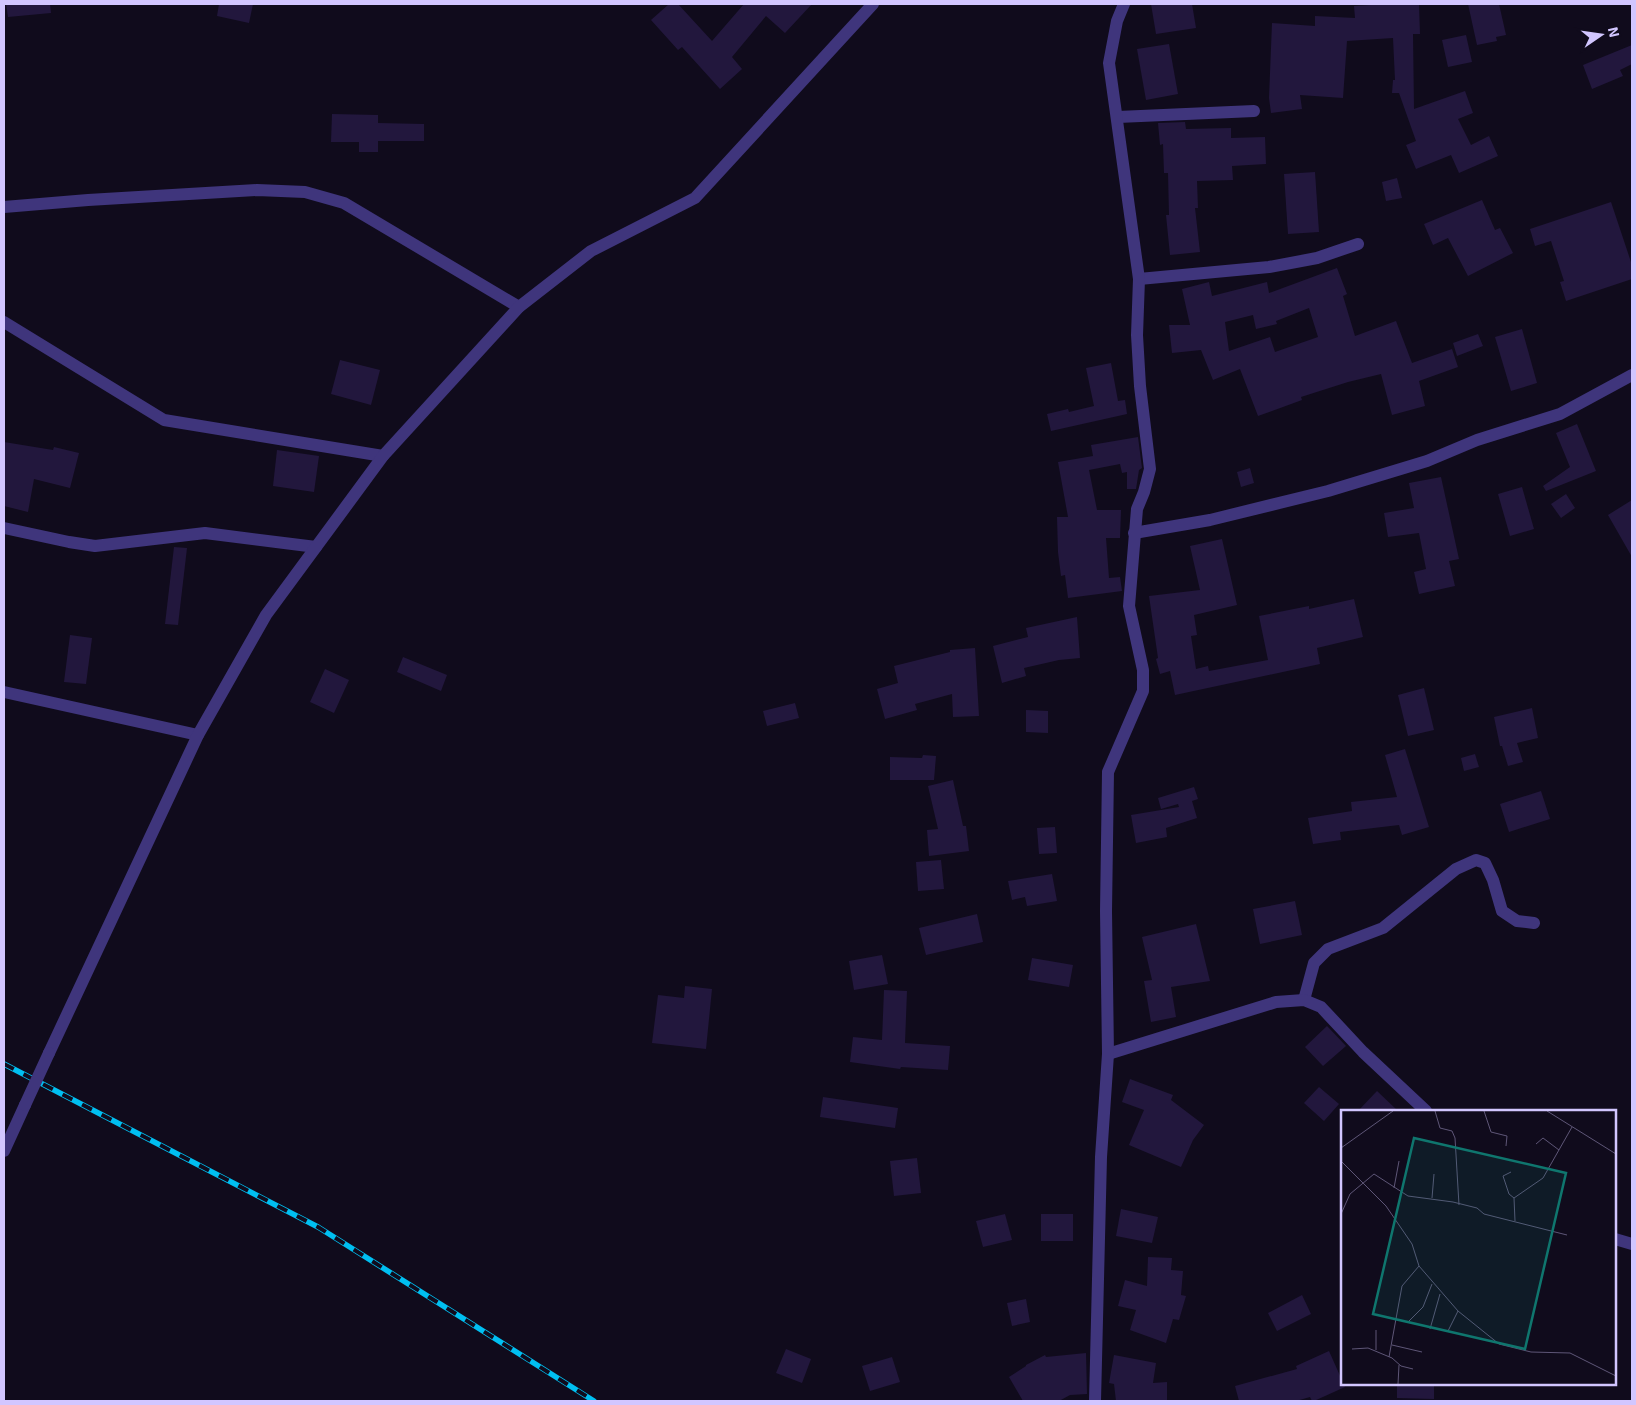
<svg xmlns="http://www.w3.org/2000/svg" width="1636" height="1405" font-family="'Exo 2',sans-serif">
<rect width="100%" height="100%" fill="#100b1c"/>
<g fill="#22173d" fill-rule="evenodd">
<path d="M 6,4 L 50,4 L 51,13 L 8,17 Z"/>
<path d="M 219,4 L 253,4 L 249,23 L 217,16 Z"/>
<path d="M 669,4 L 678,4 L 712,41 L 744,4 L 812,4 L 785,33 L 766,16 L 732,57 L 742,69 L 720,89 L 682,47 L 678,50 L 651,20 Z"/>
<path d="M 1151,4 L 1192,4 L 1196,28 L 1156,34 Z"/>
<path d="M 1387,4 L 1419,4 L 1420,34 L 1413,34 L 1414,109 L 1465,91 L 1473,113 L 1458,119 L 1471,145 L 1489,136 L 1498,156 L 1459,173 L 1451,155 L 1416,169 L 1406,145 L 1416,141 L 1399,93 L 1392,93 L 1393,80 L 1395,80 L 1393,38 L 1347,41 L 1343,98 L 1300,95 L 1302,109 L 1271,113 L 1269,98 L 1272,23 L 1315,26 L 1315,16 L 1355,18 L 1354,6 Z"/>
<path d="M 1468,4 L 1499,4 L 1506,35 L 1496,37 L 1497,41 L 1477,45 Z"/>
<path d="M 1466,35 L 1472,62 L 1448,67 L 1442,40 Z"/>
<path d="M 1169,44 L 1178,94 L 1146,100 L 1137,49 Z"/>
<path d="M 1632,45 L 1632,64 L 1620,70 L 1623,76 L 1592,89 L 1583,65 Z"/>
<path d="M 332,114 L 378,115 L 378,123 L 424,124 L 424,141 L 378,141 L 378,152 L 359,152 L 359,142 L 331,142 Z"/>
<path d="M 1185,122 L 1186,129 L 1231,128 L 1231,138 L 1265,137 L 1266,164 L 1232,166 L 1233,180 L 1197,181 L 1198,208 L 1195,208 L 1200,252 L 1170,255 L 1166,215 L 1169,215 L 1168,173 L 1164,173 L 1163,144 L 1160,145 L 1158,123 Z"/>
<path d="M 1315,172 L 1319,232 L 1288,234 L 1284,174 Z"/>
<path d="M 1397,178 L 1402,198 L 1386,201 L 1382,182 Z"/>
<path d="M 1482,200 L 1495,230 L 1500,228 L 1513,253 L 1468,276 L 1448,238 L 1433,245 L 1424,224 Z"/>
<path d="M 1611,202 L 1632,265 L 1632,279 L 1566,301 L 1560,282 L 1564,281 L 1551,241 L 1535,246 L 1530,229 Z"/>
<path d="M 1337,268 L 1347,294 L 1343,296 L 1355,336 L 1396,321 L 1412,363 L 1452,349 L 1458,367 L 1419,381 L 1425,406 L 1392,415 L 1381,374 L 1348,382 L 1301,397 L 1302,400 L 1258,416 L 1240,369 L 1213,380 L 1201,350 L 1172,353 L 1169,325 L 1190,325 L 1182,289 L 1209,282 L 1212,296 L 1267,282 L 1269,293 ZM 1309,308 L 1318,337 L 1275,352 L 1270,337 L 1229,351 L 1225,322 L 1253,315 L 1256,329 L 1277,324 L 1276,321 Z"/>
<path d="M 1522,329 L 1537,383 L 1511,391 L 1495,337 Z"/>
<path d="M 1478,334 L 1483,346 L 1457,356 L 1453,343 Z"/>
<path d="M 340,360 L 380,370 L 371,405 L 331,394 Z"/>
<path d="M 1111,363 L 1118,401 L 1125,400 L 1127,414 L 1051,431 L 1047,414 L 1068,409 L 1069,412 L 1094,406 L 1086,368 Z"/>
<path d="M 1577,424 L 1596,471 L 1546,491 L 1543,486 L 1570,467 L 1556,433 Z"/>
<path d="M 1138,437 L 1142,468 L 1139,470 L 1136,489 L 1127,489 L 1127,472 L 1122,473 L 1120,464 L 1089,470 L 1097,510 L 1121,510 L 1120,538 L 1106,538 L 1109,578 L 1120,577 L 1122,591 L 1068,598 L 1065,575 L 1061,576 L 1058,552 L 1057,517 L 1068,517 L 1058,462 L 1093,456 L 1091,445 Z"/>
<path d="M 4,442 L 53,450 L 54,447 L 79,453 L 70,488 L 34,479 L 28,512 L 4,506 Z"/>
<path d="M 277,450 L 319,456 L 314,492 L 273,486 Z"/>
<path d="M 1250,468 L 1254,483 L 1241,487 L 1237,472 Z"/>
<path d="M 1441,477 L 1459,559 L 1449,561 L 1455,586 L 1419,594 L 1414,572 L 1426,569 L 1419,533 L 1388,537 L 1384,513 L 1414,508 L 1409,483 Z"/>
<path d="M 1522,487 L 1534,529 L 1510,536 L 1498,494 Z"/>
<path d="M 1566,494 L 1575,508 L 1561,518 L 1551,504 Z"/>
<path d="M 1632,500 L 1632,557 L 1608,515 Z"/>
<path d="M 1222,539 L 1237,605 L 1194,615 L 1197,635 L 1191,636 L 1196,669 L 1208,666 L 1209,671 L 1268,660 L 1259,616 L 1309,606 L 1309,609 L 1354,599 L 1363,637 L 1317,648 L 1320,664 L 1175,695 L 1170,671 L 1160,674 L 1156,659 L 1158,658 L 1149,596 L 1200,590 L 1190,546 Z"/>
<path d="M 174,547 L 187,548 L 178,625 L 165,624 Z"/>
<path d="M 1077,617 L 1080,658 L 1059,660 L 1024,668 L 1026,676 L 1002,683 L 993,646 L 1028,637 L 1026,628 Z"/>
<path d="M 70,635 L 92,638 L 86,684 L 64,682 Z"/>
<path d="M 975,648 L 979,716 L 953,717 L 952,694 L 915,704 L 917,710 L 885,719 L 877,689 L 898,683 L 894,666 L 950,652 L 950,650 Z"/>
<path d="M 403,657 L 447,675 L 441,691 L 397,672 Z"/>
<path d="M 325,669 L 349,680 L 334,713 L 310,702 Z"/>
<path d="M 1424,688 L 1434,730 L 1408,736 L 1398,695 Z"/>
<path d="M 795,703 L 799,718 L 767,726 L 763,711 Z"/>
<path d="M 1532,708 L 1538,738 L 1517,743 L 1523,762 L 1508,766 L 1502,746 L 1500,746 L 1494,717 Z"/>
<path d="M 1026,710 L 1048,711 L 1048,733 L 1026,732 Z"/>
<path d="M 1405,749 L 1429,827 L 1402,835 L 1399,825 L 1340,832 L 1341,840 L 1313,844 L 1308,818 L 1352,811 L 1351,802 L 1397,797 L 1385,755 Z"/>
<path d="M 1475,754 L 1479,767 L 1464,771 L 1461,758 Z"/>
<path d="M 923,755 L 936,756 L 934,780 L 890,780 L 890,757 L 922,758 Z"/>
<path d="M 953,780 L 963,826 L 966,826 L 969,851 L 929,856 L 927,830 L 938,829 L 928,786 Z"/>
<path d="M 1194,787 L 1198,799 L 1192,801 L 1197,818 L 1166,828 L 1167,837 L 1136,843 L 1131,815 L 1179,807 L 1178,804 L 1161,809 L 1158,798 Z"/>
<path d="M 1541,791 L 1550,819 L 1509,832 L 1500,804 Z"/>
<path d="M 1055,827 L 1057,853 L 1039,854 L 1037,828 Z"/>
<path d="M 941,860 L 944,889 L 918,891 L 916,862 Z"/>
<path d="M 1052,874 L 1057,901 L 1027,906 L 1025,897 L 1012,900 L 1008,881 Z"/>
<path d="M 1295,901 L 1302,935 L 1260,944 L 1253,909 Z"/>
<path d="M 977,914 L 983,942 L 926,955 L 919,928 Z"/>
<path d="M 1196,924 L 1210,981 L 1171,987 L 1176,1017 L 1151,1022 L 1144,981 L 1152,980 L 1142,937 Z"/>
<path d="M 882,955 L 888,984 L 854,990 L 849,961 Z"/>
<path d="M 1032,958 L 1073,965 L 1069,987 L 1028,980 Z"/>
<path d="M 685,986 L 712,989 L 706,1049 L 652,1043 L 658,995 L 684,998 Z"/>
<path d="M 884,990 L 907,991 L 905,1043 L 950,1046 L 948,1070 L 901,1067 L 900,1069 L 850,1062 L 853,1037 L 882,1040 Z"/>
<path d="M 1327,1026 L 1346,1046 L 1323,1066 L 1305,1047 Z"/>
<path d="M 1130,1079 L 1173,1095 L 1171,1100 L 1204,1125 L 1193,1140 L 1181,1167 L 1129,1145 L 1144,1110 L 1122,1102 Z"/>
<path d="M 1319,1087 L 1339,1104 L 1324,1121 L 1304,1103 Z"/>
<path d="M 1377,1091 L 1398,1111 L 1358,1111 Z"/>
<path d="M 823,1097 L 898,1108 L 895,1128 L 820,1117 Z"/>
<path d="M 917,1158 L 921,1193 L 894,1196 L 890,1161 Z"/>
<path d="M 1121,1209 L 1158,1217 L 1152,1243 L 1116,1236 Z"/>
<path d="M 1005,1214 L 1012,1240 L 983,1247 L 976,1221 Z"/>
<rect x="1041" y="1214" width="32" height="27"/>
<path d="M 1148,1257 L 1172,1258 L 1171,1270 L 1183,1271 L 1181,1295 L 1186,1296 L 1179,1320 L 1173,1319 L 1166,1343 L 1130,1330 L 1136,1310 L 1118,1306 L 1125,1280 L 1147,1286 Z"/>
<path d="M 1302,1295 L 1311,1314 L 1277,1331 L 1268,1313 Z"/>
<path d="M 1026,1299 L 1030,1322 L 1012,1326 L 1007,1303 Z"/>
<path d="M 786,1349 L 811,1359 L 802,1383 L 776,1373 Z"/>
<path d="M 1329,1351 L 1345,1387 L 1314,1401 L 1312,1401 L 1310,1397 L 1296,1401 L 1239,1401 L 1235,1386 L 1297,1369 L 1296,1366 Z"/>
<path d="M 1086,1353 L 1087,1394 L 1070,1395 L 1059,1401 L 1023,1401 L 1009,1377 L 1026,1366 L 1026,1365 L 1045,1355 L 1046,1357 Z"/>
<path d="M 1114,1355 L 1156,1363 L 1153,1383 L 1167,1382 L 1167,1401 L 1116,1401 L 1114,1384 L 1109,1383 Z"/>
<path d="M 892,1357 L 900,1382 L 870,1391 L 862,1366 Z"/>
<path d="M 1397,1384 L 1434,1384 L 1434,1399 L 1397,1398 Z"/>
</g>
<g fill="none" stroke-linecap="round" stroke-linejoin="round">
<g stroke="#3f357c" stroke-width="12">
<path d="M 1118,117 L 1254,111"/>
<path d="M 4,207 L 88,200 L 257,190 L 305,192 L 344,203 L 519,307"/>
<path d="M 1139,279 L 1269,267 L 1317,258 L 1358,244"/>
<path d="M 4,322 L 164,420 L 383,456"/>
<path d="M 4,528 L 69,542 L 95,546 L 205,533 L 316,547"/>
<path d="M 1134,533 L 1210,520 L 1328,491 L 1427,461 L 1477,440 L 1560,414 L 1632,375"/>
<path d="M 4,692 L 198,735"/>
<path d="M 1304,1000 L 1314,963 L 1328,949 L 1383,928 L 1456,869 L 1476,860 L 1485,863 L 1493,880 L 1502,911 L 1517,921 L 1534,923"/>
<path d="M 49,1053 L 198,735 L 266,615 L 383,456 L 519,307 L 591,251 L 695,198 L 873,4"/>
<path d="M 1108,1054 L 1276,1002 L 1304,1000 L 1321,1007 L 1363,1052 L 1426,1111"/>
<path d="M 4,1151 L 25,1105"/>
<path d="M 1615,1239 L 1632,1244"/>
<path d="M 1095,1401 L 1101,1157 L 1108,1054 L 1106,911 L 1108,772 L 1143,691 L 1143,670 L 1129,606 L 1137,509 L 1144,492 L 1150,469 L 1140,386 L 1137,335 L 1139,279 L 1109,63 L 1117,21 L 1124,4"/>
</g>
<g stroke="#00bff1" stroke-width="5.5">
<path id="rail" d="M 4,1064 L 318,1227 L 594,1401"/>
</g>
<use href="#rail" stroke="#100b1c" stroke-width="4" stroke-dasharray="11" stroke-linecap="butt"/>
<path stroke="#3f357c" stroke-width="12" d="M 25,1105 L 49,1053"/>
</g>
<g transform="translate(1341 1110)">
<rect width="275" height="275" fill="#100b1c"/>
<path fill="none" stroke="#5e5677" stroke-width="1" d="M 94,1 L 99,18 L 111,21 L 114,28 L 118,95M 143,1 L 150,22 L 166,26 L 165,36M 206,1 L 275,44M 195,34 L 202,28 L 218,40M 0,38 L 52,1M 0,51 L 45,96 L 71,134 L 78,156 L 117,201 L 158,234 L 190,242 L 229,243 L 275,266M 170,62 L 162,66 L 168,84 L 173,88M 53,78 L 58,51M 91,88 L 93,64M 0,104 L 9,84 L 33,64 L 67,86 L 112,92 L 136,98 L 143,104 L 226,125M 174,111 L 173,88 L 202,68 L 231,17M 67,212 L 82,197 L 91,174M 89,219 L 99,184M 107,221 L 117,201M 51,235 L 81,242M 11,239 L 27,238 L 51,248 L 60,256 L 72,259M 35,240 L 35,220M 48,247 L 61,176 L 78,156M 57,274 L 58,255"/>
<path fill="#0f766e" fill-opacity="0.15" stroke="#0f766e" stroke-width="2.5" d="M 73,28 L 225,63 L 184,239 L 32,204 Z"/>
<rect width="275" height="275" fill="none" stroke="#d2c6ff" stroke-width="2.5"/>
</g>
<rect width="1636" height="1405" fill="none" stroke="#d2c6ff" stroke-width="10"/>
<g transform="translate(1601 35) rotate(77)" stroke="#100b1c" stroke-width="4" paint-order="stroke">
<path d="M0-4L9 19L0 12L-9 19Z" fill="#d2c6ff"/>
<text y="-8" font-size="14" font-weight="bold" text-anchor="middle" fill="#d2c6ff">N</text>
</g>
</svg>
